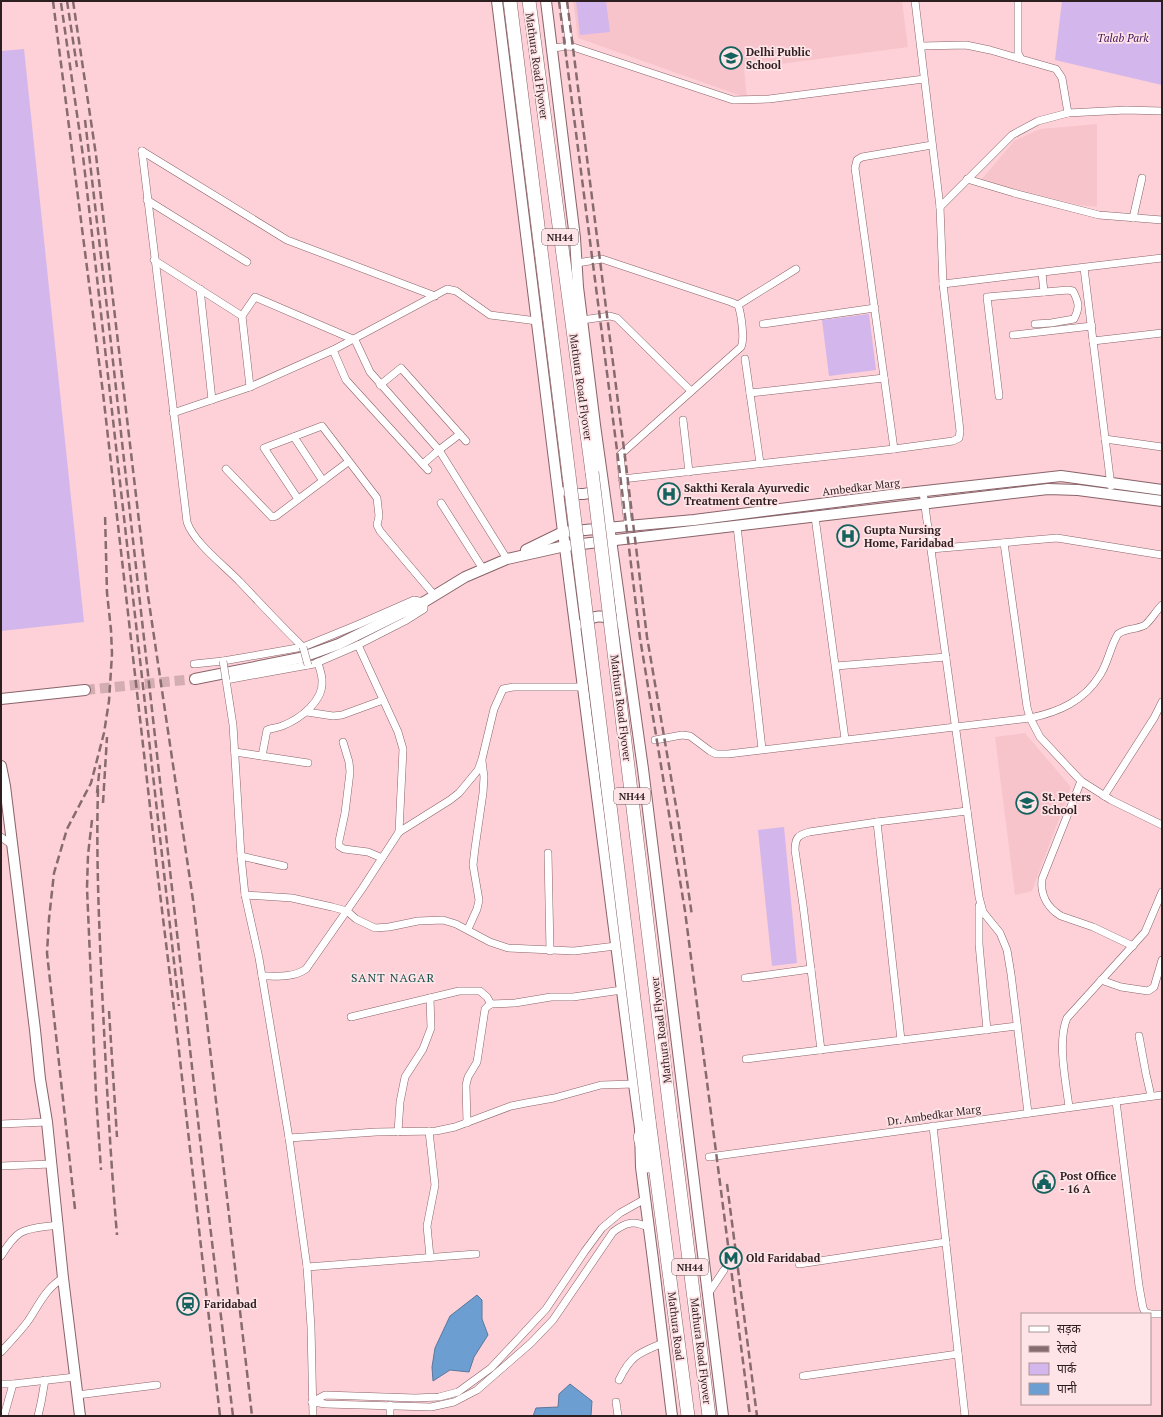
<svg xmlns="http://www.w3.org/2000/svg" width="1163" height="1417" font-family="'PT Serif','Noto Sans Devanagari',serif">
<rect width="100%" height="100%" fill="#fdd1d7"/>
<g fill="#f8c4cc">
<path d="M 573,1 L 902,1 L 908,47 L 744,69 L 747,98 L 578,38 Z"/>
<path d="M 1097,124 L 1097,207 L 1078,205 L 981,180 L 1014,141 L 1040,129 Z"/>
<path d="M 1025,733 L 1071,787 L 1032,891 L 1015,895 L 995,737 Z"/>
</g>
<g fill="#d3b6eb">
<path d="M 576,1 L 606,1 L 610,32 L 580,35 Z"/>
<path d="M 1062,1 L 1162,1 L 1162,85 L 1055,60 Z"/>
<path d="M 24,49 L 84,622 L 1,631 L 1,51 Z"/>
<path d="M 869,314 L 876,370 L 829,376 L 822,320 Z"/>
<path d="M 784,827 L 797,963 L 772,966 L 758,830 Z"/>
</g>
<g fill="#6c9ed1" stroke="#59789c">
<path d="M 477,1295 L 482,1300 L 482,1319 L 488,1335 L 474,1357 L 469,1372 L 450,1370 L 433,1381 L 432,1367 L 435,1348 L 450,1316 Z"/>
<path d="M 570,1384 L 592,1401 L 591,1416 L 533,1416 L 536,1408 L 558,1407 L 559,1394 Z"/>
</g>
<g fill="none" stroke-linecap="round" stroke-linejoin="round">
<path stroke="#d3adb2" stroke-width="10" stroke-dasharray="10 5" stroke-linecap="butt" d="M 85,690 L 195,679"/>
<g stroke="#896369" stroke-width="8">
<g id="street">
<path d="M 563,1 L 570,46"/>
<path d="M 1018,1 L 1018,53 L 1021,59 L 1056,69 L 1062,78 L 1068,113"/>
<path d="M 921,46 L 966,45 L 990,50 L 1021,59"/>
<path d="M 552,48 L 570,46 L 733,100 L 769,99 L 924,79"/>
<path d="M 142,151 L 187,522 C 194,543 225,566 240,582 C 261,604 281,626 303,647"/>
<path d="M 142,151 L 287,240 L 435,296"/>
<path d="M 967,179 L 1014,193 L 1099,215 L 1162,220"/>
<path d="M 147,200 L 247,262"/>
<path d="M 940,207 L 1012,135 L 1038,121 L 1068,113 L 1126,110 L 1162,111"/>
<path d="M 1133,218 L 1142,178"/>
<path d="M 154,260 L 242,316"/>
<path d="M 577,263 L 602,259 L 731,302 L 738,305 C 741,313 745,339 741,347 L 620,455 L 628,526"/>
<path d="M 1084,268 L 1111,486"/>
<path d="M 1042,273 L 1044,292"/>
<path d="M 943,284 L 1162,258"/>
<path d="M 200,289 L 212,400"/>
<path d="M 738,305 L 796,269"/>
<path d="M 582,320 L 610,316 L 617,318 L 691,391"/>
<path d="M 763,324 L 875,308"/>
<path d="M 1013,335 L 1092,326"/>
<path d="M 1093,341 L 1162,333"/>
<path d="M 333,350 L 346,380 L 428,470"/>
<path d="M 745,359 L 760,463"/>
<path d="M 380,385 L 401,368 L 466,441"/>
<path d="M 250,387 L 242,316 L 255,297 L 355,340 L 370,372 L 439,450 L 507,559"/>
<path d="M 750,393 L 884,378"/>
<path d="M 999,396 L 987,297 L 1068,290 L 1073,291 C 1079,303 1080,307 1074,319 L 1051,323 L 1035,324"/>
<path d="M 173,413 L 250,387 L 333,350 L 447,289 L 456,291 L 490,315 L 537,321"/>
<path d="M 683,420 L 689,472"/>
<path d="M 294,437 L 323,481"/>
<path d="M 1105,439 L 1162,447"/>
<path d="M 894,449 L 855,168 L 857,160 L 862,157 L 932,145"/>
<path d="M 423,464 L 439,450 L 460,434"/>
<path d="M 226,469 L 272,517 L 276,516 L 348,462"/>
<path d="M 622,479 L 894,449 L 953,441 L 959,438 L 960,431 L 943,284 L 940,207 L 915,1"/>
<path d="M 923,492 L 979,897 L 983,912 L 1000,933 L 1007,950 L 1011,974 L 1028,1113"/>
<path d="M 298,499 L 264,448 L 322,426 L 377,498 L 379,516 L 377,525 L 380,531 L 435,596"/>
<path d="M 441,503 L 483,569"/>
<path d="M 815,517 L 845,739"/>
<path d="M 737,526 L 762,749"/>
<path d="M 1004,543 L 1027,707 L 1030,718 L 1040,737 L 1081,781 L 1111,800 L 1162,825"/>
<path d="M 931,549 L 1057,538 L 1162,555"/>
<path d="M 358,645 L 398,732 L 403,749 L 399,832"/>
<path d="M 194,664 L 223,661 L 303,647 L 357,625 L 414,600 L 424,602 L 424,609 L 405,621 L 358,645 L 314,664 L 226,680 L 233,725 L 241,856 L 245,895 L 259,958 L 289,1138 L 307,1267 L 311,1327 L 313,1416"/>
<path d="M 836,666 L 946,657"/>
<path d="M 307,712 L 333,716 L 342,715 L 383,700"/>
<path d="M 655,740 L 682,735 L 690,736 L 710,751 L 716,754 L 728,754 L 1030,718 C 1059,712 1084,701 1100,675 C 1108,663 1110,647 1118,634 C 1126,628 1136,630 1145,625 C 1151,620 1156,611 1162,605"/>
<path d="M 343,742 L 349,762 L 350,772 L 345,813 L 339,841 L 339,846 L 344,849 L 368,852 L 382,858"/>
<path d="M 235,752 L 308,763"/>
<path d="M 262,756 L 267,730 C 272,728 277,728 282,726 C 300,719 324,701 322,680 C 322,674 319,668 318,662"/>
<path d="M 1081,781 L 1042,879 C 1040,895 1048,908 1061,916 L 1093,927 L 1133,946"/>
<path d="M 1104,796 L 1154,718 L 1162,702"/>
<path d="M 877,822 L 901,1040"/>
<path d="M 1,837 L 12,845"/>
<path d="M 548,853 L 550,951"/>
<path d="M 241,856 L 284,866"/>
<path d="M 245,895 L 292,898 L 332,907 L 347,911 L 356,919 L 375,928 L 389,927 L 418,921 L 443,920 L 456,924 L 490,942 L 508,948 L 574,951 L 616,946"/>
<path d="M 979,906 L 979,944 L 987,1030"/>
<path d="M 468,929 L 477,909 L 479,900 L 473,865 L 475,848 L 483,793 L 484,777 L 482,761"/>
<path d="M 262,976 C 276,976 293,978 306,969 L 362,889 L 399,832 L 450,800 L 459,793 L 478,770 L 482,759 L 494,709 L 503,689 L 513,687 L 583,687"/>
<path d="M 745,978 L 811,969"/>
<path d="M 1101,980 L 1121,987 L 1148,991 L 1154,987 L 1162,960"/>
<path d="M 351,1017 L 459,991 L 480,991 L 487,997 L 491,1004"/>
<path d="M 1139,1036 L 1146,1074 L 1151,1096"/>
<path d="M 821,1050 L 803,905 L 795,850 C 795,838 798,835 809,832 L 877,822 L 967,811"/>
<path d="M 746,1059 L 1017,1026"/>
<path d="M 1116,1101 L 1139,1286 L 1143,1308 L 1145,1312 L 1150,1314"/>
<path d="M 1069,1107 C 1066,1082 1057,1042 1067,1018 L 1145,932 L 1162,892"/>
<path d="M 467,1123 L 466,1085 L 468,1077 L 477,1062 L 485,1009 L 488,1006 L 491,1004 L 515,1003 L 551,997 L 573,997 L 622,990"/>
<path d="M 1,1124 L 47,1122"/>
<path d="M 933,1126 L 965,1416"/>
<path d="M 429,1131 L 435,1185 L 427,1226 L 430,1257"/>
<path d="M 398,1132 L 400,1102 L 405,1077 L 423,1049 L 431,1028 L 430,998"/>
<path d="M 289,1138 L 376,1132 L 436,1131 L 455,1127 L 511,1106 L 526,1103 L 554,1098 L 601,1085 L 634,1084"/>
<path d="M 709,1157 L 1162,1095"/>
<path d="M 1,1166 L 51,1164"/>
<path d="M 1,1256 C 6,1248 12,1238 20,1233 C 30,1227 46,1227 58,1225"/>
<path d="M 799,1264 L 946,1242"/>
<path d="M 307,1267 L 476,1254"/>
<path d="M 708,1294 L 724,1270"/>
<path d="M 1150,1314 L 1162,1314"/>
<path d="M 1,1352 C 10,1342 20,1332 28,1321 C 39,1305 45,1289 63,1278"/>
<path d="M 803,1376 L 958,1354"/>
<path d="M 619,1380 C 631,1355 639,1353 663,1343"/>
<path d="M 1,1384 L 13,1384 L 75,1377"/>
<path d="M 77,1395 L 157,1385"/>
<path d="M 312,1402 L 325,1395 L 415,1398 L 439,1397 L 458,1392 L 491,1368 L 546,1309 L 585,1251 L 602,1228 L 620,1213 L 645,1199"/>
<path d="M 312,1402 L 326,1404 L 431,1407 L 454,1402 L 477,1390 L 531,1343 L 553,1320 L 613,1232 C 626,1222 634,1220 649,1228"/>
<path d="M 616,1402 L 618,1416"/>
<path d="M 4,1416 L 13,1384"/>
<path d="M 38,1416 L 41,1403 L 45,1380"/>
<path d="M 390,1416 L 390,1405"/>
</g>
</g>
<g stroke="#896369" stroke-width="12">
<g id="secondary">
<path d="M 497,1 L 563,532 L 634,1084 L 640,1128 L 641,1167 L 653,1260 L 672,1416"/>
<path d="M 546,1 L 575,238 L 578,287 L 595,425 L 643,769 L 723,1416"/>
<path d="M 566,491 C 576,495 592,497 598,485"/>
<path d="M 526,550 L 563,532 L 694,520 L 898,494 L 1061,476 L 1162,490"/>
<path d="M 583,624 C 594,614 603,615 615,621"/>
<path d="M 195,679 L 300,658 L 339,644 L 424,602 L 465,577 L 507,559 L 565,546 L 1048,489 L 1078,490 L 1162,501"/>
<path d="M 1,699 L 85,690"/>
<path d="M 1,766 L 5,786 L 35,1030 L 40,1079 L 47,1122 L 63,1278 L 80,1416"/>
</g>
</g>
<g stroke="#896369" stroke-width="14">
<g id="highway">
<path d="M 510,1 L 569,475"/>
<path d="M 529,1 L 592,472"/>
<path d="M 671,1119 L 709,1416"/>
<path d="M 649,1120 L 688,1416"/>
<path d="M 640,1137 L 648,1166"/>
</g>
</g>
<use href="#street" stroke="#fff" stroke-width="7"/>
<use href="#secondary" stroke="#fff" stroke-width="10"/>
<use href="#highway" stroke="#fff" stroke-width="13"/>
<g stroke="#876b6f" stroke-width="2.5" stroke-dasharray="8 4" stroke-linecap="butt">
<path d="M 53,1 L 103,393 L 158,877 L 178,1042 L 220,1416"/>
<path d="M 67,1 L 77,67"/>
<path d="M 73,1 L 96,155 L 147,589 L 193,900 L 252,1416"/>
<path d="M 559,1 L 618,458 L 640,638 L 685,911 L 750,1416"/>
<path d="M 567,1 L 625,457 L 647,637 L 678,818 L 692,916"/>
<path d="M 61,3 L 83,156 L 96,269 L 179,1006"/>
<path d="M 85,120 L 106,299 L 206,1192 L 233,1416"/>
<path d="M 98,789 C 96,856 99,922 102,989 C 106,1071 110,1153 117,1235"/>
<path d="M 97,793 L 100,765"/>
<path d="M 103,803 L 107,737"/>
<path d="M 92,820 L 88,855 L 87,888 L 96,1095 L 101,1170"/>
<path d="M 109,1011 L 117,1137"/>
<path d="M 727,1184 L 757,1416"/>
<path d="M 75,1209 L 47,953 L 49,919 L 54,873 L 67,829 L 91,783 L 104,733 L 109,701 L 112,654 L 111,630 L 107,593 L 105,513"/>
</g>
<g stroke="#896369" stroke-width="8" stroke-linecap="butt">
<g id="street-bridge">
<path d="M 303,647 L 308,665"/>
<path d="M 223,661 L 226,680"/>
</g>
</g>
<g stroke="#896369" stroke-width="14" stroke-linecap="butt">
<g id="highway-bridge">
<path d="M 592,472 L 671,1119"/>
<path d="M 569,475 L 649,1120"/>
</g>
</g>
<use href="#street-bridge" stroke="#fff" stroke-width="7"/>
<use href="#highway-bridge" stroke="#fff" stroke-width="13"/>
</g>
<defs>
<g id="school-ring" transform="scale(1.15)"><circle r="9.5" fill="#ffe4e7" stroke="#14625e" stroke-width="1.5"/><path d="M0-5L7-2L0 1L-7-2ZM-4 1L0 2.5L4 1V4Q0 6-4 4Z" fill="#14625e"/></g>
<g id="hospital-ring" transform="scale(1.15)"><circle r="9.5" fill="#ffe4e7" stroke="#14625e" stroke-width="1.5"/><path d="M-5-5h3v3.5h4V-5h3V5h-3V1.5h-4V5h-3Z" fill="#14625e"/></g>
<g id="civic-ring" transform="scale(1.15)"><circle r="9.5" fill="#ffe4e7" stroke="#14625e" stroke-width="1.5"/><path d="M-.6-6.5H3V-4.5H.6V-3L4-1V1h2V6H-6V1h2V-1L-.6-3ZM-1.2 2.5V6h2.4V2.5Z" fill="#14625e"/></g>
<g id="metro-ring" transform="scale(1.15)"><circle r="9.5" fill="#ffe4e7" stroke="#14625e" stroke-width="1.5"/><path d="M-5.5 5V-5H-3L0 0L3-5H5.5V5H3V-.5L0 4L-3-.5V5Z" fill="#14625e"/></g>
<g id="station-ring" transform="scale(1.15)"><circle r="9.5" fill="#ffe4e7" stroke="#14625e" stroke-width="1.5"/><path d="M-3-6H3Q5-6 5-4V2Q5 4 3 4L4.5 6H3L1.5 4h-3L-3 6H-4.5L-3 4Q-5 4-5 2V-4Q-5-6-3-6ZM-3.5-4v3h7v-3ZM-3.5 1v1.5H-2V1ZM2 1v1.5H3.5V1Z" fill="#14625e"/></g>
</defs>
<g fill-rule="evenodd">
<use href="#school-ring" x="731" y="58"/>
<use href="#hospital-ring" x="669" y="494"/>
<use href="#hospital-ring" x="848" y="536"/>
<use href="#school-ring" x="1027" y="803"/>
<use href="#civic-ring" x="1044" y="1182"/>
<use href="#metro-ring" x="731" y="1258"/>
<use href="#station-ring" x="188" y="1304"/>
</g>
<g text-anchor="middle" stroke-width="3.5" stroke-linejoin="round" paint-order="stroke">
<g fill="#ffe4e7" stroke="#6c595c" stroke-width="1">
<rect x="542" y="229" width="36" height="16" rx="3"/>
<rect x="614" y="788" width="36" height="16" rx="3"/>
<rect x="672" y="1259" width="36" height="16" rx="3"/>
</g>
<g font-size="10" font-weight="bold" fill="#2d1e20">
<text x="560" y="241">NH44</text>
<text x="632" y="800">NH44</text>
<text x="690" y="1271">NH44</text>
</g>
<g font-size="11" font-style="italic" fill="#40145b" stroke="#ffe4e7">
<text x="1123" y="42">Talab Park</text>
</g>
<g font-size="11" font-weight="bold" fill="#2d1e20" stroke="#ffe4e7" text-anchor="start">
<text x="746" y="56">Delhi Public<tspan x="746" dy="13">School</tspan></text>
<text x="684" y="492">Sakthi Kerala Ayurvedic<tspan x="684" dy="13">Treatment Centre</tspan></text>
<text x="864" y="534">Gupta Nursing<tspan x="864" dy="13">Home, Faridabad</tspan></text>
<text x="1042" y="801">St. Peters<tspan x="1042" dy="13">School</tspan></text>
<text x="1060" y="1180">Post Office<tspan x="1060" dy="13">- 16 A</tspan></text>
<text x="746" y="1262">Old Faridabad</text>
<text x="204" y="1308">Faridabad</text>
</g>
<g font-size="11" fill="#2d1e20" stroke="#ffe4e7">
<text transform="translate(537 66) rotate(82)" y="4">Mathura Road Flyover</text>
<text transform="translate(581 387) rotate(82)" y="4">Mathura Road Flyover</text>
<text transform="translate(861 487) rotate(-7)" y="4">Ambedkar Marg</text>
<text transform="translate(621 708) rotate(83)" y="4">Mathura Road Flyover</text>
<text transform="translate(661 1030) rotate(-97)" y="4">Mathura Road Flyover</text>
<text transform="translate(934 1115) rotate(-8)" y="4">Dr. Ambedkar Marg</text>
<text transform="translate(676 1326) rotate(83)" y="4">Mathura Road</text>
<text transform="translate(701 1351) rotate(83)" y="4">Mathura Road Flyover</text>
</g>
<g font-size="12" letter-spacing="1" fill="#104d4a" stroke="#ffe4e7">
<text x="393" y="982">SANT NAGAR</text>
</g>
</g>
<rect width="1163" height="1417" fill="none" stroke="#2d1e20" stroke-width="4"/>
<rect x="1021" y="1313" width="130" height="92" fill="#ffe4e7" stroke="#ab9597"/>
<rect x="1029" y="1326" width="20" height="6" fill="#ffffff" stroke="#ab9597"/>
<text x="1057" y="1333" font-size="12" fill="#2d1e20">सड़क</text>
<rect x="1029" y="1346" width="20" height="6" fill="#876b6f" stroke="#ab9597"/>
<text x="1057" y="1353" font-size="12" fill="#2d1e20">रेलवे</text>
<rect x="1029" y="1363" width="20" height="12" fill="#d3b6eb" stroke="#ab9597"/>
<text x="1057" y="1373" font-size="12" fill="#2d1e20">पार्क</text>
<rect x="1029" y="1383" width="20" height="12" fill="#6c9ed1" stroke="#ab9597"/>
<text x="1057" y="1393" font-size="12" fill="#2d1e20">पानी</text>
</svg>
